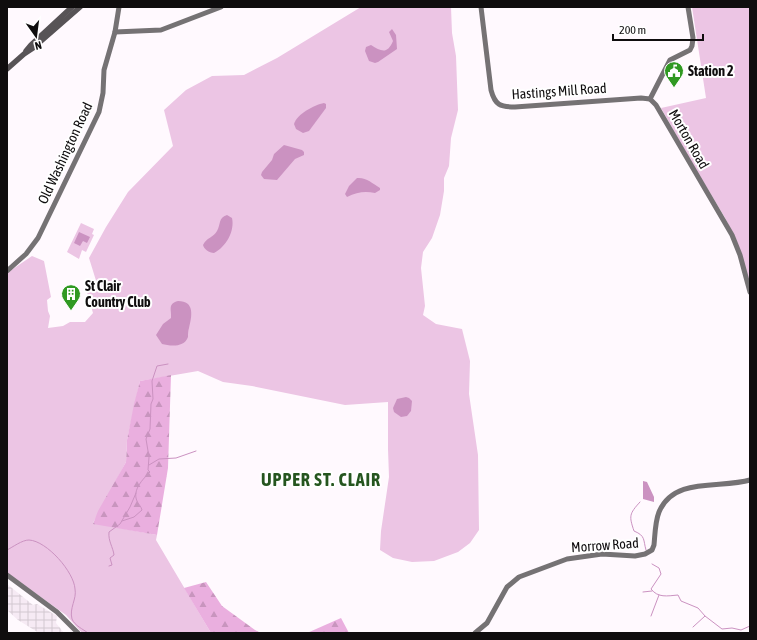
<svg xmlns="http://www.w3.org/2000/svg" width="757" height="640" font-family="'Asap Condensed',sans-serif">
<defs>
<pattern id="industrial-grid" width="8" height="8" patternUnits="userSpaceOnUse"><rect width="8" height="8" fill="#f6eaf4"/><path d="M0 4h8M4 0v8" fill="none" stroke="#d2c8d0"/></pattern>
<pattern id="forest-firs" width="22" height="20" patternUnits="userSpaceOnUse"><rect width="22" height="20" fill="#eaafdf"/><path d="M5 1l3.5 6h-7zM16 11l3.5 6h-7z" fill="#c895be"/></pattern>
</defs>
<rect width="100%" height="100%" fill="#fff9fe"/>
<path fill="url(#industrial-grid)" d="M 7,584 L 33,605 L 37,604 L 57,616 L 56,623 L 64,633 L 39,633 L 18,620 L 7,610 Z"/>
<g fill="#ecc5e4">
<path d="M 361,7 L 451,7 L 452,33 L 456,56 L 458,110 L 451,138 L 449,166 L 444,178 L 444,191 L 440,215 L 432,238 L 423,252 L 421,268 L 425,306 L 423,315 L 436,324 L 462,329 L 470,361 L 469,394 L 478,455 L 479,530 L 470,543 L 458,552 L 434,561 L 412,562 L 393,558 L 380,550 L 381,531 L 389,477 L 388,449 L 388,402 L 345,405 L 252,386 L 223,382 L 198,371 L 140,381 L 127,440 L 126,462 L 93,523 L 157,535 L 156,540 L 211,633 L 82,633 L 66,615 L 7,573 L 7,273 L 32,256 L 44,261 L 51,297 L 47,300 L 48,311 L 50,316 L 48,328 L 63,326 L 70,322 L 85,322 L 93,313 L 87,292 L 98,287 L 89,258 L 106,227 L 128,192 L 173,146 L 164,110 L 186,90 L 212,76 L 244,75 L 277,58 Z"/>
<path d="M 692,7 L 750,7 L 750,284 L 736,239 L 724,216 L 692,163 L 661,108 L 706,98 Z"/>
<path d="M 81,223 L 94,229 L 92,234 L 94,235 L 86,252 L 82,250 L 79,259 L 67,252 Z"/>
</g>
<g fill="url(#forest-firs)">
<path d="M 171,375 L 168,468 L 157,535 L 93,524 L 98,511 L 126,462 L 127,440 L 134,404 L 140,381 Z"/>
<path d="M 206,582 L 222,606 L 255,630 L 261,633 L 211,633 L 184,588 Z"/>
<path d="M 341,618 L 349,633 L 307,633 Z"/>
</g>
<g fill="#cb92c1">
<path d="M 392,29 L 396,35 L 397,49 L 378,62 L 375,63 L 369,61 L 365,51 L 366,47 L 371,45 C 381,51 387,55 393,41 L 389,32 Z"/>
<path d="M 324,103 L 326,104 L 326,108 L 309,131 L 303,133 L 296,129 L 294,124 C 297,114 314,105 324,103 Z"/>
<path d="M 284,145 L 302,150 L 304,152 L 304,155 L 295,159 L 277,180 L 264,179 L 261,175 L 262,172 L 272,160 L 274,154 Z"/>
<path d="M 357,178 C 366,177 372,183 380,188 L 380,190 L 375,193 C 365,191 357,192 347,197 L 345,194 L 349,186 Z"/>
<path d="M 227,215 L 232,218 C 235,231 226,247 214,253 C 209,253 204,249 203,245 C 206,238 214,237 217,231 C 221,224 218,218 227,215 Z"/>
<path d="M 79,232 L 90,237 L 87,243 L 83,241 L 80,246 L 74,243 Z"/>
<path d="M 178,301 C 195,301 192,316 189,328 C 188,331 188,334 188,337 C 184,348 170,346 162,344 L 156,335 L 163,324 L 171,318 C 172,310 167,304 178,301 Z"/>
<path d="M 406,397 L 409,398 L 412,401 L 411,411 L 407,416 L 401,417 L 394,412 L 393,408 L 397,399 Z"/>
<path d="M 643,481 L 647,482 L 654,497 L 654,502 L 643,499 Z"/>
</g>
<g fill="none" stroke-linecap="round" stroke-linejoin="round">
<g stroke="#cb92c1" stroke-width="1">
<path d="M 149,465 L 159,459 L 176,458 L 196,451"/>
<path d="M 640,502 C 629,514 629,516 634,531 C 646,536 643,540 646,550"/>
<path d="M 122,521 L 134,517 L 142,510 C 141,506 138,504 137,501 C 132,490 143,479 150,472 L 148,470 L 149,457 L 146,439 L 150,429 L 151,404 L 153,399 L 152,381 L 157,366 L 168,364"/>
<path d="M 7,550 C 13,547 22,540 29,540 C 47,541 74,572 75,589 C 77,599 69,608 72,619 C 75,626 83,629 88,633"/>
<path d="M 652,564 L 659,568 L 661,574 L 651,589 C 658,598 667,596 678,595 L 681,601 L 698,608 L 705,616"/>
<path d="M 109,566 L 112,565 L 110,558 L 114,555 C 113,547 108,541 109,532 L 120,524 L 130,507 L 136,493"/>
<path d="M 643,592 L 652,591"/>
<path d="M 651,616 L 659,595"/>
<path d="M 693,627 L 705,616 L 722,629 L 732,628 L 741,630 L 750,626"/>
</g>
<g stroke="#757274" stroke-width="5">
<path d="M 481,7 L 491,90 C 495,105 500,107 515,107 L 641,98 L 650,99"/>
<path d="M 688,7 L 693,38 L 692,46 L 690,50 L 670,60 L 650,99 L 656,105 L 732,235 L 740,255 L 750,292"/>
<path d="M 115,32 L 161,30 L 221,7"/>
<path d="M 7,271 L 26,254 L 38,238 L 99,112 L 103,93 L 104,70 L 115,32 L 119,7"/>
<path d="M 7,575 L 57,612 L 78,633"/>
<path d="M 475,633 L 487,623 L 507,587 L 519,577 L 567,559 L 602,554 L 635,556 L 645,554 L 652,550 L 654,545 C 655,535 655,522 659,512 C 674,476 721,489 750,480"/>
</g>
<g stroke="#575356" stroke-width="5.5">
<path d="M 26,51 L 31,45 L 72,7"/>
<path d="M 7,69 L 24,54 L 33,48 L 80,7"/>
</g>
</g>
<defs>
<g id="civic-pin" transform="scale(1)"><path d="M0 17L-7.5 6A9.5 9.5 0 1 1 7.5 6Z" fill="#309922" stroke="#fff"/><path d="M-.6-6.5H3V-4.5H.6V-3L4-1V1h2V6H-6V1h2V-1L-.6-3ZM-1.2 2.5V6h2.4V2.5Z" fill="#fff"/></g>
<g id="building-pin" transform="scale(1)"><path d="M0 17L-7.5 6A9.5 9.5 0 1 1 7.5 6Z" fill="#309922" stroke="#fff"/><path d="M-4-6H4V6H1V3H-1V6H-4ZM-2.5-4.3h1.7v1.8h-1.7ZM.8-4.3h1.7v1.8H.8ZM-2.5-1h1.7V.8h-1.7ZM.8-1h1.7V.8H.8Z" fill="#fff"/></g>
</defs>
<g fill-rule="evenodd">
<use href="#civic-pin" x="674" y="71"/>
<use href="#building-pin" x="71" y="294"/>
</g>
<g text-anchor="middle" stroke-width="4" stroke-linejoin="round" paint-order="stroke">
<g font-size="14" font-weight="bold" fill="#0f0d0e" stroke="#fff" text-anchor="start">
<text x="688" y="76">Station 2</text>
<text x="85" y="291">St Clair<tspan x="85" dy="16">Country Club</tspan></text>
</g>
<g font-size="14" fill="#0f0d0e" stroke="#fff">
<text transform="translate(559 91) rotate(-4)" y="5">Hastings Mill Road</text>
<text transform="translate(689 139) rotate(60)" y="5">Morton Road</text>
<text transform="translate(65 153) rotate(-65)" y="5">Old Washington Road</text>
<text transform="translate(605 545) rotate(-4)" y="5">Morrow Road</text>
</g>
<g font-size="18" font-weight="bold" letter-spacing="1" fill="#25561f" stroke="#fff">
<text x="321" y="486">UPPER ST. CLAIR</text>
</g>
</g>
<rect width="757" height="640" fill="none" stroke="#0f0d0e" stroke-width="16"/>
<g transform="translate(36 36) rotate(166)" stroke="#ffffff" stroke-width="3" paint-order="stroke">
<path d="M0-3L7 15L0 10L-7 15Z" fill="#0f0d0e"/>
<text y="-6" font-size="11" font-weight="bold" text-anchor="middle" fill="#0f0d0e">N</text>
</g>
<path d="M613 34v6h90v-6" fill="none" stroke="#0f0d0e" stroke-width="2"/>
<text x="619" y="34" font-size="12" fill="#0f0d0e" stroke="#ffffff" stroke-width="3" paint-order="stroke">200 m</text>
</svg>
